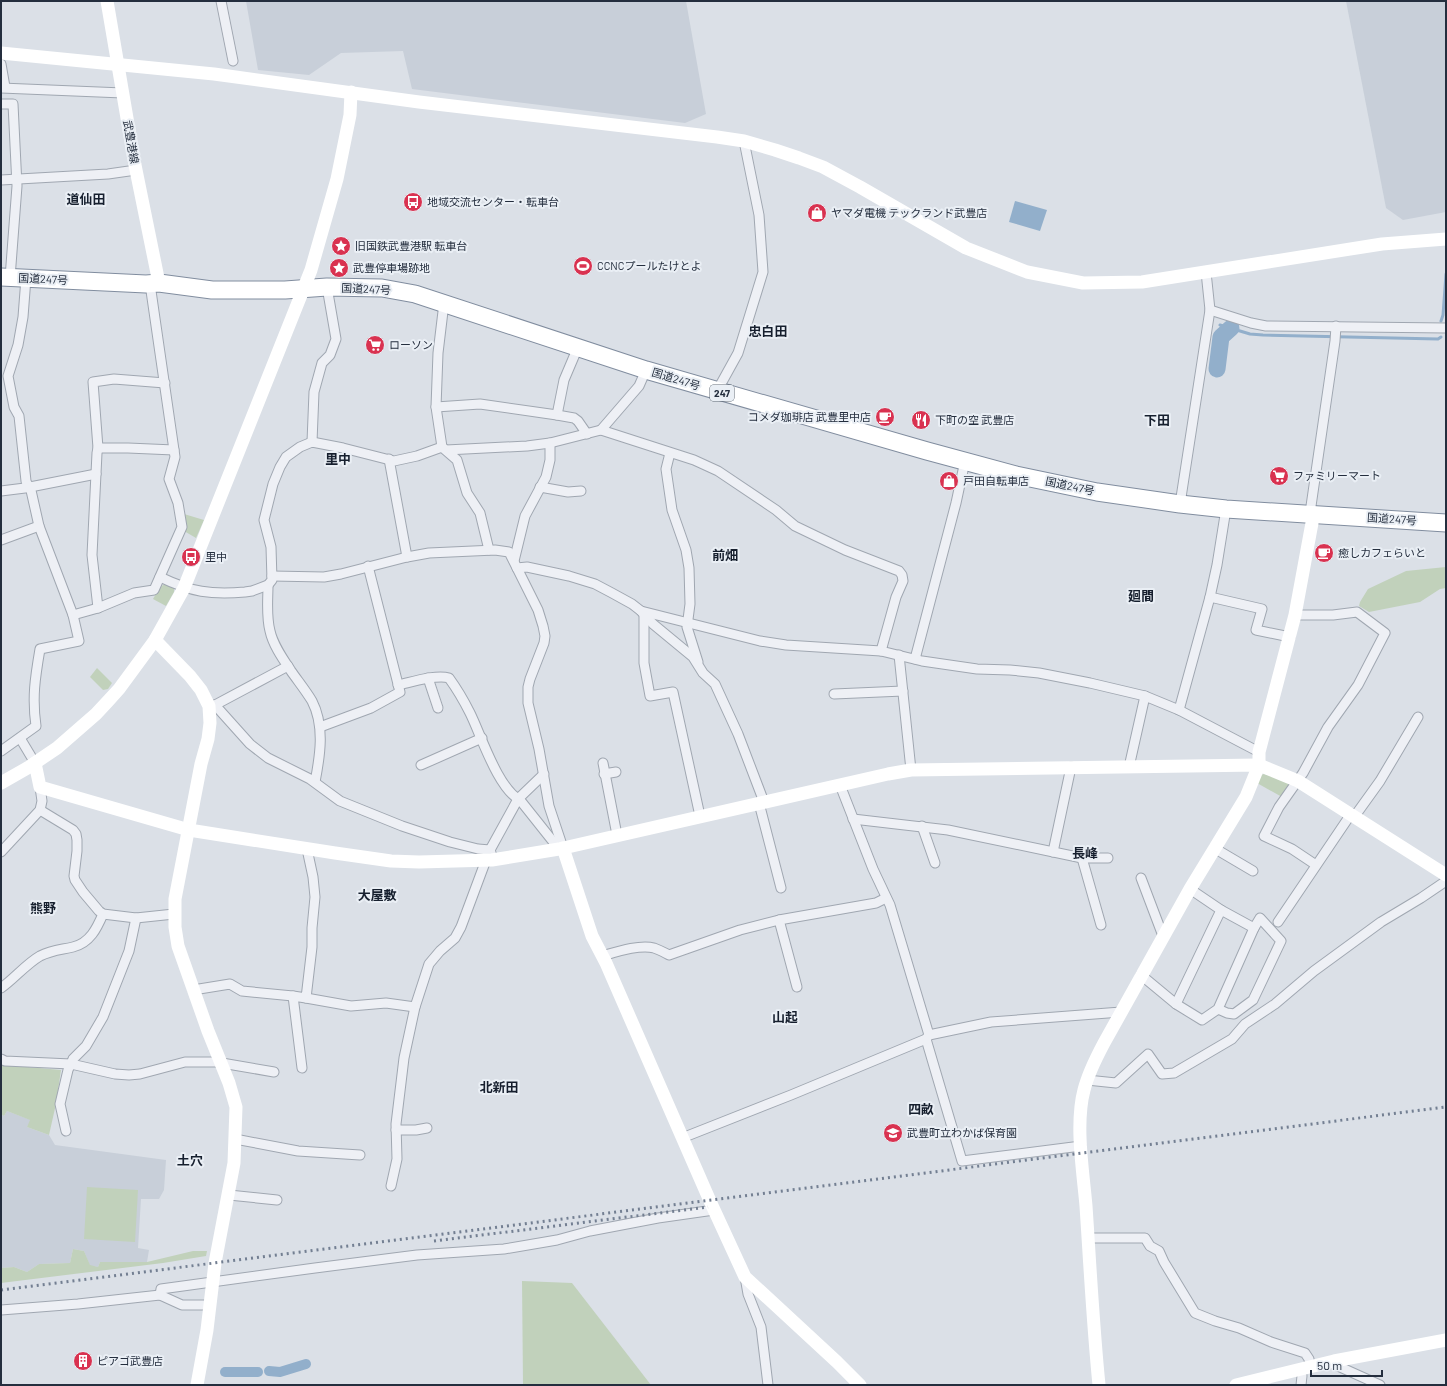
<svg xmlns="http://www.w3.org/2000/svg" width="1447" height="1386" font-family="Barlow,'Noto Sans JP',sans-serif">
<rect width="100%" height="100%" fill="#dbe0e7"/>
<g fill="#c8cfd9">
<path d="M 246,1 L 686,1 L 706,114 L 685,123 L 412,89 L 403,51 L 341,53 L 309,75 L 258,70 Z"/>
<path d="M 1346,1 L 1446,1 L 1446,212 L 1403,220 L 1386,208 Z"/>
<path d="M 7,1111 L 31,1120 L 27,1127 L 49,1135 L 55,1145 L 166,1160 L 164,1190 L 159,1199 L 141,1199 L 138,1248 L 149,1250 L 147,1262 L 100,1262 L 98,1267 L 90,1266 L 84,1251 L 73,1249 L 70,1263 L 39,1264 L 27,1272 L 14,1267 L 1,1268 L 1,1114 L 4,1116 Z"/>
</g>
<g fill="#c1d1bb">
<path d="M 184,514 L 204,520 L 196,538 L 184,531 Z"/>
<path d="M 1446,567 L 1446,588 L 1440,589 L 1420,602 L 1369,612 L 1359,606 L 1360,602 L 1368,589 L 1406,571 Z"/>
<path d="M 165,584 L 174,588 L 174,592 L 166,606 L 153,599 L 160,587 Z"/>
<path d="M 97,668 L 112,683 L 108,689 L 103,690 L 90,677 Z"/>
<path d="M 1264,774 L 1288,781 L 1289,786 L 1282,797 L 1257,783 L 1261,775 Z"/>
<path d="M 1,1063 L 5,1065 L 61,1070 L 56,1104 L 49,1135 L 27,1127 L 30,1120 L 7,1111 L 4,1116 L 1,1114 Z"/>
<path d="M 87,1187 L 138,1190 L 135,1242 L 84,1239 Z"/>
<path d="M 73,1249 L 84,1251 L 90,1265 L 98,1267 L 100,1262 L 147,1262 L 193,1251 L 207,1251 L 206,1256 L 163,1263 L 1,1283 L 1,1268 L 14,1267 L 27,1272 L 39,1264 L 70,1263 Z"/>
<path d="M 522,1281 L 572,1283 L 651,1385 L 523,1385 Z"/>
</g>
<path fill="#92afcb" d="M 1015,201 L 1047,210 L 1040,231 L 1009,222 Z"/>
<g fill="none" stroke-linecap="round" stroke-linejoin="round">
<g stroke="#92afcb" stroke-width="3">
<path d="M 1441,321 L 1443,315 L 1446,274"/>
<path d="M 1220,325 L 1250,334 L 1263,335 L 1438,339 L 1441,337"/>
</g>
<g stroke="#92afcb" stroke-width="10">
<path d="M 269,1371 L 280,1372 L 306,1364"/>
<path d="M 225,1372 L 258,1372"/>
</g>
<path stroke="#92afcb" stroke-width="17" d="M 1217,369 L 1221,337 L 1231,328"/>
<g stroke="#a0a7b1" stroke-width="11">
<g id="street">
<path d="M 221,1 L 233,61"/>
<path d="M 1,64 L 5,87"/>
<path d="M 1,88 L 123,93"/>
<path d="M 1,104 L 13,104 L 17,186 L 10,278"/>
<path d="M 1,180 L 108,174 L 136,170"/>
<path d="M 26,278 L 23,317 L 18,345 L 8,376 L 14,407 L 19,416 L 26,481 L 28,487"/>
<path d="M 1210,310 L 1251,323 L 1266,326 L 1446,328"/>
<path d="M 717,391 L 738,353 L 763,272 L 759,215 L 744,141"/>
<path d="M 436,407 L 480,404 L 557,415 L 574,418 L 578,421 L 587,434"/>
<path d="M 557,415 L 564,380 L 578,347"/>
<path d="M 601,430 L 639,386 L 646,370"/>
<path d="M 312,442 L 314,392 L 322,363 L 330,355 L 336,339 L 327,287"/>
<path d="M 442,447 L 436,407 L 438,353 L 444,303"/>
<path d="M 98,448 L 128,448 L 174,450"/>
<path d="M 446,450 L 527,446 L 550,443 L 601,430 L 694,460 L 718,471 L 776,510 L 795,526 L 845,550 L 899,571 L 902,575 L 903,581 L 896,597 L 881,651"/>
<path d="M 670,453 L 666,469 L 672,510 L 686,550 L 689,568 L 690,604 L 687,627 L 698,662"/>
<path d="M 389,459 L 407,557"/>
<path d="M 540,487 L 568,492 L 581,491"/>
<path d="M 1,491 L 25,488 L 96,474"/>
<path d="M 1180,504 L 1210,310 L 1206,272"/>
<path d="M 1312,514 L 1311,506 L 1335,341 L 1336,326"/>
<path d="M 1,540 L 39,526"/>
<path d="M 514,561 L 525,516 L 546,477 L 550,460 L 550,443"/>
<path d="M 517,568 L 527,567 L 569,576 L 595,584 L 612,593 L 632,604 L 641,611 L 653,624 L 693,657 L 703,673 L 715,684 L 738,734 L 764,802"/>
<path d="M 272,576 L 324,577 L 341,574 L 407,557 L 429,553 L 495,550 L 509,552 L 538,610 L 543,626 L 545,636 L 544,643 L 530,679 L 528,687 L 528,703 L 539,749 L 549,806 L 563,848"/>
<path d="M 160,577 C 191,592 211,595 245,592 L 252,591 L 268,585 L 272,580 L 271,547 L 264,520 L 273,484 L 280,467 L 286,457 L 300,447 L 312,442 L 343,448 L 394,461 L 417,456 L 442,447 L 457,460 L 467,493 L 480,513 L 489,550"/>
<path d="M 268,585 C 268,599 266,616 270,631 C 273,645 283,659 291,671 C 298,681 306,691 312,701 C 325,726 320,756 315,782"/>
<path d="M 1210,597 L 1262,609 L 1256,630 L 1290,637"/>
<path d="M 98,608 L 92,555 L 97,453 L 98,448 L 93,382 L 114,379 L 165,383"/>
<path d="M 641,611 L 760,641 L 786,645 L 881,651 L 922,661 L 977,669 L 1010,670 L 1039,673 L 1090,683 L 1145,696 L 1179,710 L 1259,752"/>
<path d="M 73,615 L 98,608 L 134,593 L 154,590 L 182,527 L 178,503 L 169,479 L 175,457 L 174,450 L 150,284"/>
<path d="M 644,615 L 644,663 L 650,696 L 673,692 L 700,816"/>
<path d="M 1295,615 L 1333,615 L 1357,612 L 1385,633 L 1358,685 L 1328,727 L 1303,773 L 1279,807 L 1264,836 L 1292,849 L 1316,865"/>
<path d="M 899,655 L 911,770"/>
<path d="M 915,659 L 956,503 L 965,461"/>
<path d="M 428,678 L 438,708"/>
<path d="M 398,685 C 412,682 436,674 449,678 C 457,689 464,701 470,713 C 481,735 498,789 520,800 L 559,849"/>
<path d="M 834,694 L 903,691"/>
<path d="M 215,705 L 288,666"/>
<path d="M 209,706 L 215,705 L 250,744 L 268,758 L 310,779 L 340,801 L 402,826 L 450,842 L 478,849 L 490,850"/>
<path d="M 1179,710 L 1210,597 L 1217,565 L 1226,509"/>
<path d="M 320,727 L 371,708 L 400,692 L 368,566"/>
<path d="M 20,738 L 35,763"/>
<path d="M 1,751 L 36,726 C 32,698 35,678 40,649 L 79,641 L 73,615 L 39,526 L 30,486"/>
<path d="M 603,763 L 617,835"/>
<path d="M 421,765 L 482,738"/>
<path d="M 1129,767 L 1145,696"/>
<path d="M 604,774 L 616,772"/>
<path d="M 840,785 L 873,869 L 890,905 L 929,1035"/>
<path d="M 759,803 L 781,888"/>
<path d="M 40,810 L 73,830 L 76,834 L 77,840 L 77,851 L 74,876 L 75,880 L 83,892 L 99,911 L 103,914 L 136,918 L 174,914"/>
<path d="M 853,819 L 948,830 L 1082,858 L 1108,858"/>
<path d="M 922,826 L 935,863"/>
<path d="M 1214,848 L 1253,871"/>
<path d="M 1,852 L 40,810 L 42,801 L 40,787"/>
<path d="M 1053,852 L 1071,767"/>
<path d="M 492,856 L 490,850 L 518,799 L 544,774"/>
<path d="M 1082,858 L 1101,925"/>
<path d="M 1141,878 L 1163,936"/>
<path d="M 1190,889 L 1221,910 L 1254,928"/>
<path d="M 779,920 L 797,987"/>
<path d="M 1278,922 L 1351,814 L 1357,813 L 1380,781 L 1418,717"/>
<path d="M 602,956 C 616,952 640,944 654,948 C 659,950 664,952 669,955 L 740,930 L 779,920 L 876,903 L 886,898"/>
<path d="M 1141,975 L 1176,1004 L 1202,1020 L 1218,1009 L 1227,1013 L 1234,1014 L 1253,1000 L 1281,941 L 1260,918 L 1254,928 L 1218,1009"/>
<path d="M 1,988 C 14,979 26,964 40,956 C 52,950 60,950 73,947 C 90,943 97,928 103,914"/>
<path d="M 193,990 L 230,984 L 242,991 L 293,996"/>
<path d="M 306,998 L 351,1006 L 386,1003 L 415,1007"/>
<path d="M 1176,1004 L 1221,910"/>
<path d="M 926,1039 L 962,1161 L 1081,1146"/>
<path d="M 1,1059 L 5,1061 L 71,1064 L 115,1074 L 129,1075 L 140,1074 L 185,1062 L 216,1062 L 274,1072"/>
<path d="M 302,1068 L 293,996 L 306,998 L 312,947 L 312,928 L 315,897 L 313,877 L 307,849"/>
<path d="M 1087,1080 L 1116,1083 L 1148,1054 L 1162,1074 L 1174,1073 L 1232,1039 L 1245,1024 L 1275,1004 L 1314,971 L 1381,922 L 1421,898 L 1446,881"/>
<path d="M 396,1130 L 416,1130 L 427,1128"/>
<path d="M 66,1131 L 60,1104 L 68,1070 L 73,1059 L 86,1046 L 103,1017 L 129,951 L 136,918"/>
<path d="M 682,1138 L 791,1095 L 926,1039 L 929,1035 L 991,1022 L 1121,1012"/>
<path d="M 235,1139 L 298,1151 L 360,1155"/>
<path d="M 391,1186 L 397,1159 L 396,1124 L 404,1058 L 415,1007 L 429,964 L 440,951 L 455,938 L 461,927 L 486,860"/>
<path d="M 229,1195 L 277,1200"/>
<path d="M 1088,1238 L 1145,1238 L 1150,1246 L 1159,1251 L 1164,1262 L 1195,1313 L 1215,1321 L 1239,1328 L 1271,1342 L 1305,1353 L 1309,1359 L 1310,1367"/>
<path d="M 745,1277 L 748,1294 L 761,1327 L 768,1385"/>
<path d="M 160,1295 L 161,1289 L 315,1268 L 417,1255 L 504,1249 L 557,1240 L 590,1231 L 658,1218 L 714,1210"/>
<path d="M 1,1310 L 78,1304 L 160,1295 L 182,1305 L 210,1305"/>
<path d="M 1334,1361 L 1340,1367 L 1380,1385"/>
<path d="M 1301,1385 L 1302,1376 L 1301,1369"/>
</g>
</g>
<g stroke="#818d9f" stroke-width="19">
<path id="highway" d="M 1,277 L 146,284 L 159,283 L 212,290 L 285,290 L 327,287 L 382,288 L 415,294 L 646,370 L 927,451 L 1016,475 L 1097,492 L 1180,504 L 1226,509 L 1446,523"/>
</g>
<use href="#street" stroke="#eef0f5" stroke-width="9"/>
<g stroke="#fff" stroke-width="13">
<path d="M 107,1 L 135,165 L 159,283"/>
<path d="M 1,53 L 214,74 L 419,102 L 717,137 L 744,141 L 775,150 L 799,158 L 823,167 L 860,187 L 966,248 L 1027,272 L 1083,283 L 1142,282 L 1382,244 L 1446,239"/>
<path d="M 155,640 L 190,676 L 201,690 L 209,706 L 210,723 L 208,739 L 201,764 L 175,899 L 175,927 L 178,946 L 208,1031 L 229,1083 L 236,1107 L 234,1163 L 215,1263 L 207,1330 L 197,1385"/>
<path d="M 35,763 L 40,787 L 189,830 L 335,853 L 391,861 L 419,862 L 492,860 L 559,849 L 888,774 L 911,770 L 1259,765 L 1298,781 L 1446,875"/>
<path d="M 1,783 L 29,767 L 57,748 L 96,714 L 109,700 L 119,689 L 155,640 L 184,588 L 311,270 L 337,179 L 350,115 L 351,92"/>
<path d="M 563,848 L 592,936 L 606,963 L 710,1201 L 745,1277 L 837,1362 L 860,1385"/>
<path d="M 1099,1385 C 1093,1325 1090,1266 1086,1206 C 1083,1171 1075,1124 1084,1090 C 1088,1074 1096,1058 1104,1043 L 1190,889 L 1246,797 L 1259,765 L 1259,752 L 1295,615 L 1312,523 L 1312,514"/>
<path d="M 1236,1385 L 1334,1361 L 1446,1340"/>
</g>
<use href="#highway" stroke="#fff" stroke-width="17"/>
<g stroke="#737f92" stroke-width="3" stroke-dasharray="2 4" stroke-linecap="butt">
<path d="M 434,1241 L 708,1207"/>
<path d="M 1,1290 L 1446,1107"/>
</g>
</g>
<defs>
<g id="bus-disc" transform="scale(1)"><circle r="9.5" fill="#d93250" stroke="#eaeff5"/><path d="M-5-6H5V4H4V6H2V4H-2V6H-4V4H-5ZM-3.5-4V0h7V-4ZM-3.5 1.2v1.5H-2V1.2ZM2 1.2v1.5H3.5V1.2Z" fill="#fff"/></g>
<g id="shop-disc" transform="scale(1)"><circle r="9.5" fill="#d93250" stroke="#eaeff5"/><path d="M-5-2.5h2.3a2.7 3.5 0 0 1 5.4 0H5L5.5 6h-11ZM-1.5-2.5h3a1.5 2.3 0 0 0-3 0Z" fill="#fff"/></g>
<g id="sight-disc" transform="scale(1)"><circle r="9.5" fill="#d93250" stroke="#eaeff5"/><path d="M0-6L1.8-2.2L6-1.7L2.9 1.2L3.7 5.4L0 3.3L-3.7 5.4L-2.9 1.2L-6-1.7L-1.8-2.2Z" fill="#fff"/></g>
<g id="stadium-disc" transform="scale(1)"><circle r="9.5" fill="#d93250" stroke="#eaeff5"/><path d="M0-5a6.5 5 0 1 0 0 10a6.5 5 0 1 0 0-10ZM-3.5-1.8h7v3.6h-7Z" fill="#fff"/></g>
<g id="supermarket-disc" transform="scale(1)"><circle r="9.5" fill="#d93250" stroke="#eaeff5"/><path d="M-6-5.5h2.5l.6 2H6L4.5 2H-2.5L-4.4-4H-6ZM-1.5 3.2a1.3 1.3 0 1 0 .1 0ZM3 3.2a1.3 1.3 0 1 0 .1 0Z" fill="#fff"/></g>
<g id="cafe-disc" transform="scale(1)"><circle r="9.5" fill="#d93250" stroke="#eaeff5"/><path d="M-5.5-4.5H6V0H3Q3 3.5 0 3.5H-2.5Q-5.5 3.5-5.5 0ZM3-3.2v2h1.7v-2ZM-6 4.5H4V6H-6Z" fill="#fff"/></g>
<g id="restaurant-disc" transform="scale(1)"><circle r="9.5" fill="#d93250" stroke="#eaeff5"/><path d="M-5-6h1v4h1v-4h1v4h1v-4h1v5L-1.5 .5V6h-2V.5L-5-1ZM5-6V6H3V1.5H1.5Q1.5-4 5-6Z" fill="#fff"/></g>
<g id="school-disc" transform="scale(1)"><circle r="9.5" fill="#d93250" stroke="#eaeff5"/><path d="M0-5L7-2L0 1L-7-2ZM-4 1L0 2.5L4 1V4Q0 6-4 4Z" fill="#fff"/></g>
<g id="building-disc" transform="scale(1)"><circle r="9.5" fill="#d93250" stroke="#eaeff5"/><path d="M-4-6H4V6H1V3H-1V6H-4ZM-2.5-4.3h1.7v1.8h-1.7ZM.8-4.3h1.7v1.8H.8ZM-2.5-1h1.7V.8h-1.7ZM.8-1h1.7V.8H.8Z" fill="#fff"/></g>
</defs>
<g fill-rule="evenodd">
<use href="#bus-disc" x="413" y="202"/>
<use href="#shop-disc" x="817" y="213"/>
<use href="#sight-disc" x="341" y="246"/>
<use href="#stadium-disc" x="583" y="266"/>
<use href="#sight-disc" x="339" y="268"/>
<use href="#supermarket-disc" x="375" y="345"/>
<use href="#cafe-disc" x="885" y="417"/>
<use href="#restaurant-disc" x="921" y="420"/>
<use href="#supermarket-disc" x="1279" y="476"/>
<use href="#shop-disc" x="949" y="481"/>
<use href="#cafe-disc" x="1324" y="553"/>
<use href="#bus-disc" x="191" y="557"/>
<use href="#school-disc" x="893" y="1133"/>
<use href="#building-disc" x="83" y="1361"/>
</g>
<g text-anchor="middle" stroke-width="4" stroke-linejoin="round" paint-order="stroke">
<rect fill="#eaeff5" stroke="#5f6875" stroke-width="1" x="710" y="385" width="24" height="16" rx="3"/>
<g font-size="10" font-weight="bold" fill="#242e3e">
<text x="722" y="397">247</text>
</g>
<g font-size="11" fill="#242e3e" stroke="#eaeff5">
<text transform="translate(131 142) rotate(80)" y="4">武豊港線</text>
<text transform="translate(43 279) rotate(3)" y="4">国道247号</text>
<text transform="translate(366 289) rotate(3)" y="4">国道247号</text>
<text transform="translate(676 379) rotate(17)" y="4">国道247号</text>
<text transform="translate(1070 486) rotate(12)" y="4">国道247号</text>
<text transform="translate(1392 519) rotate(4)" y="4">国道247号</text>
</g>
<g font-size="11" fill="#242e3e" stroke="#eaeff5" text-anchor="start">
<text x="427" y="206">地域交流センター・転車台</text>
<text x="831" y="217">ヤマダ電機 テックランド武豊店</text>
<text x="355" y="250">旧国鉄武豊港駅 転車台</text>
<text x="597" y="270">CCNCプールたけとよ</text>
<text x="353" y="272">武豊停車場跡地</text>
<text x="389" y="349">ローソン</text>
<text x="871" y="421" text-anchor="end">コメダ珈琲店 武豊里中店</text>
<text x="935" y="424">下町の空 武豊店</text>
<text x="1293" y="480">ファミリーマート</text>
<text x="963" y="485">戸田自転車店</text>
<text x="1338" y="557">癒しカフェらいと</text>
<text x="205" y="561">里中</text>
<text x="907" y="1137">武豊町立わかば保育園</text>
<text x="97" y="1365">ピアゴ武豊店</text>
</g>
<g font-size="13" font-weight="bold" fill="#161f2e" stroke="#eaeff5">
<text x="86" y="204">道仙田</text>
<text x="768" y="336">忠白田</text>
<text x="1157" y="425">下田</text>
<text x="338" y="464">里中</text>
<text x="725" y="560">前畑</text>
<text x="1141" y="601">廻間</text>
<text x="1085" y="858">長峰</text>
<text x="377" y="900">大屋敷</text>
<text x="43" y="913">熊野</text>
<text x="785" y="1022">山起</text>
<text x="499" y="1092">北新田</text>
<text x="921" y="1114">四畝</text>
<text x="190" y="1165">土穴</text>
</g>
</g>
<rect width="1447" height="1386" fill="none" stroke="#242e3e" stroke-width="4"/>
<path d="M1311 1370v6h71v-6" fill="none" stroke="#242e3e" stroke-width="2"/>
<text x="1317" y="1370" font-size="12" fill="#242e3e" stroke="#eaeff5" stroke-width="3" paint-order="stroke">50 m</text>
</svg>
